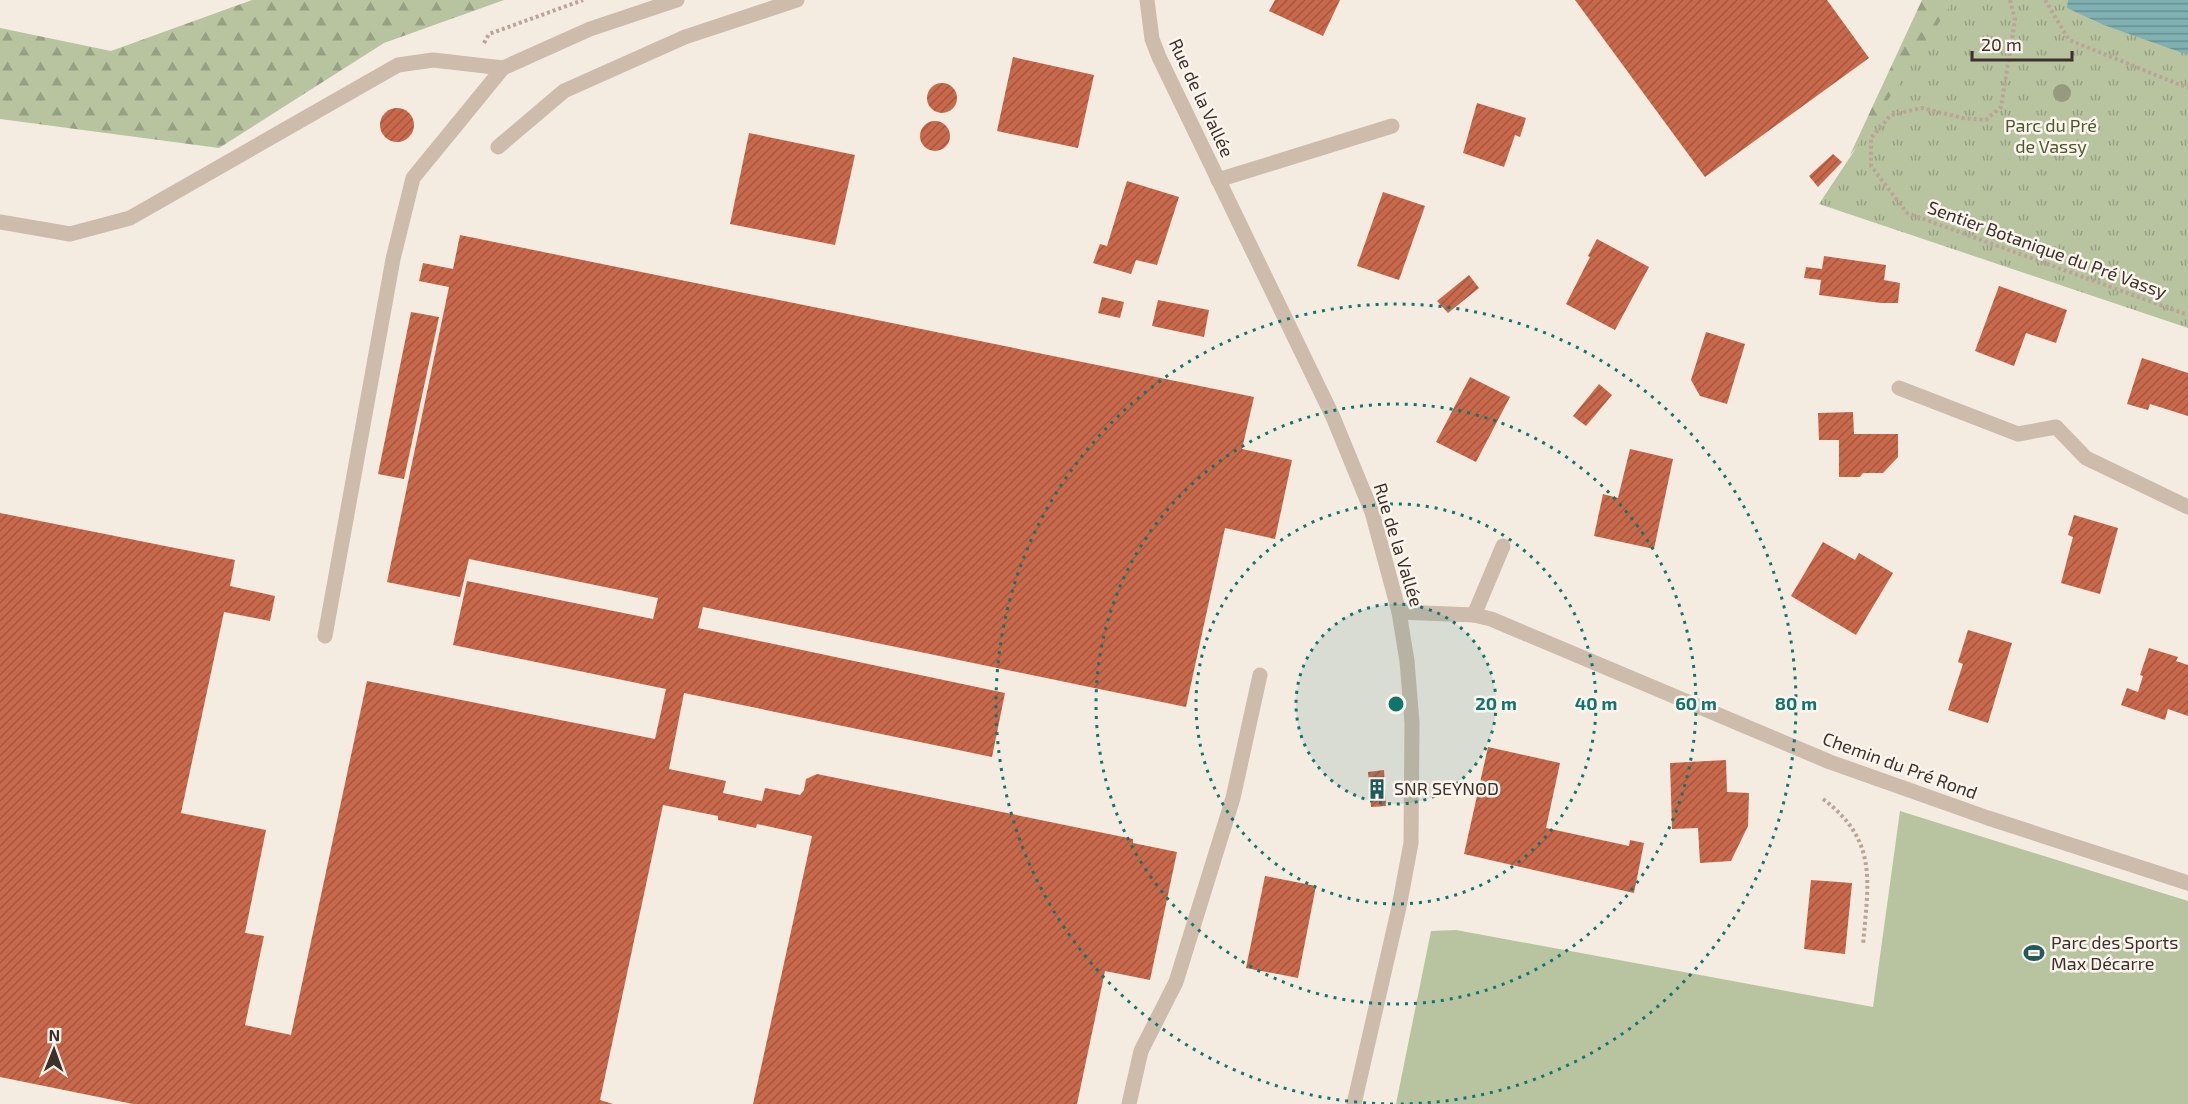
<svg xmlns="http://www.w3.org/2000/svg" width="2188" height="1104" font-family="'Exo 2',sans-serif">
<defs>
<pattern id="forest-firs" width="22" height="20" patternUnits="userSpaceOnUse" patternTransform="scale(1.5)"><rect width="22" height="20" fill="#b8c4a0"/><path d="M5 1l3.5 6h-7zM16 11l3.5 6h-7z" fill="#97a083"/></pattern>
<pattern id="park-tufts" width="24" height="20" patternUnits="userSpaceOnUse" patternTransform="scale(1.5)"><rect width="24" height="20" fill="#b8c4a0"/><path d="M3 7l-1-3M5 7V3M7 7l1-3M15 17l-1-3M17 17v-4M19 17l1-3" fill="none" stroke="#97a083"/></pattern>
<pattern id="water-rules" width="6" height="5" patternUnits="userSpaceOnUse" patternTransform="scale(1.5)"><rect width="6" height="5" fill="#7fb0b2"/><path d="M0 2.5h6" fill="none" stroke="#699091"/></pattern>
<pattern id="building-hatch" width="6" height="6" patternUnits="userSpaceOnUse" patternTransform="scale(1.5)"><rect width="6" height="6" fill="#c8694b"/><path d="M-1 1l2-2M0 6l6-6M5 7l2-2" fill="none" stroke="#a4573f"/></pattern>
</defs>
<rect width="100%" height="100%" fill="#f4ebe1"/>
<path fill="#b8c4a0" d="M 1900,811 L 2188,901 L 2188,1104 L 1396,1104 L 1431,931 L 1456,930 L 1873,1007 Z"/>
<g fill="url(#forest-firs)">
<path d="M 252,0 L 504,0 L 384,43 L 219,148 L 0,119 L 0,28 L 111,51 Z"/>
<path d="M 1922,0 L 1986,0 L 1850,155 Z"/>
</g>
<path fill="url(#park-tufts)" d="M 1954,0 L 2188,0 L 2188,328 L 1819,204 Z"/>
<path fill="url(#water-rules)" d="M 2068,0 L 2188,0 L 2188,55 L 2104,25 L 2067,8 Z"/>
<g fill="url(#building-hatch)">
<path d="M 1275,0 L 1340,0 L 1323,36 L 1269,11 Z"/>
<path d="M 1575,0 L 1827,0 L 1869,58 L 1705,177 Z"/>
<path d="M 1013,57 L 1094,75 L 1078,148 L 997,131 Z"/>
<circle cx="942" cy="98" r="15"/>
<path d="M 1477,103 L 1526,118 L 1520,137 L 1515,135 L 1504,167 L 1463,153 Z"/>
<circle cx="397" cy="125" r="17"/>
<circle cx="935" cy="136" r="15"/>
<path d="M 749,133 L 855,155 L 835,245 L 730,224 Z"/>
<path d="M 1833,154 L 1842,162 L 1818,187 L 1809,176 Z"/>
<path d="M 1127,181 L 1179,197 L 1157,265 L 1136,260 L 1131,274 L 1093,263 L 1100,244 L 1107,246 Z"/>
<path d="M 1383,192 L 1425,206 L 1399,280 L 1357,266 Z"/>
<path d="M 460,235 L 1254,397 L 1242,449 L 1292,460 L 1275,539 L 1225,528 L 1186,707 L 703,607 L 698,628 L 1005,693 L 992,757 L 684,693 L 669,769 L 726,781 L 723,793 L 762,801 L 765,788 L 800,795 L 804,790 L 806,779 L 817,774 L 1133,839 L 1133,843 L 1177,852 L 1150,980 L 1105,971 L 1077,1104 L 753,1104 L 812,836 L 757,824 L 756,828 L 718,820 L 718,816 L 663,805 L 600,1100 L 613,1104 L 133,1104 L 0,1077 L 0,513 L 235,560 L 230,586 L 275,596 L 270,621 L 224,612 L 181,813 L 266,830 L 245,933 L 264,936 L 245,1025 L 291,1035 L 367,681 L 655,739 L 666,689 L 453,645 L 467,581 L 653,619 L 658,598 L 469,559 L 460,597 L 387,582 L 449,287 L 419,281 L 423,263 L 453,269 Z"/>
<path d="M 1597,239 L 1649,267 L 1615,330 L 1566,304 L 1590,257 L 1588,256 Z"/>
<path d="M 1824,256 L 1886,265 L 1884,280 L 1900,283 L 1898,303 L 1881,303 L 1819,295 L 1821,280 L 1804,278 L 1806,267 L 1822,269 Z"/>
<path d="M 1469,275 L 1479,288 L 1448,313 L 1437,301 Z"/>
<path d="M 1999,286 L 2067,310 L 2056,343 L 2026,333 L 2014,366 L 1975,351 Z"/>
<path d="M 1102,297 L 1124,302 L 1120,318 L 1098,313 Z"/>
<path d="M 1158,300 L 1209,310 L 1204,337 L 1152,326 Z"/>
<path d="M 411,312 L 439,317 L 404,479 L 378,474 Z"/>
<path d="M 1706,332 L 1745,344 L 1727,404 L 1700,396 L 1691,380 Z"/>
<path d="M 2142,358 L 2188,373 L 2188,416 L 2150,404 L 2148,410 L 2127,404 Z"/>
<path d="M 1470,377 L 1510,397 L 1476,462 L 1436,442 Z"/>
<path d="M 1599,384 L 1612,395 L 1586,426 L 1573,416 Z"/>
<path d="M 1853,412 L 1854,434 L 1898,434 L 1898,457 L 1883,473 L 1863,473 L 1860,477 L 1839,477 L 1839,440 L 1819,440 L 1818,413 Z"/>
<path d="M 1630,449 L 1673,459 L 1654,549 L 1594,536 L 1603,494 L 1618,498 Z"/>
<path d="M 2074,515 L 2118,528 L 2100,594 L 2061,583 L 2073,537 L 2068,535 Z"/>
<path d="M 1823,542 L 1855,560 L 1859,553 L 1893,573 L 1856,635 L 1791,596 Z"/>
<path d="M 1968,630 L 2012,643 L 1988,723 L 1948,710 L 1963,664 L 1958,662 Z"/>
<path d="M 2149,648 L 2178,657 L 2176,661 L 2188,665 L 2188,716 L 2168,709 L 2165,720 L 2121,705 L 2127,688 L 2138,692 L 2143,676 L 2140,675 Z"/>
<path d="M 1488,747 L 1560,763 L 1546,828 L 1629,846 L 1630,840 L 1644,843 L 1634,893 L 1464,854 Z"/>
<path d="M 1726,760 L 1727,792 L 1749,793 L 1748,826 L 1731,861 L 1700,863 L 1698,828 L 1672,829 L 1670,763 Z"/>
<path d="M 1384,770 L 1386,806 L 1371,807 L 1368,772 Z"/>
<path d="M 1265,876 L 1316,886 L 1298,978 L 1246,968 Z"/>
<path d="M 1811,880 L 1852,883 L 1845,954 L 1804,949 Z"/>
</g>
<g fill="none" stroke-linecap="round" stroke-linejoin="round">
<g stroke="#b9a596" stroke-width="4" stroke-dasharray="3 3" stroke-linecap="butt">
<path d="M 2010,0 L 2015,20 L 2001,107 L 1986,120 L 1963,118 L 1922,108 L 1891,115 L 1871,138 L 1871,166 L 1907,213 L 2188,315"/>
<path d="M 2045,0 L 2069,40 L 2188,88"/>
<path d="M 484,43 L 489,34 L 583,0"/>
<path d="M 1823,799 C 1879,841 1868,883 1863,945"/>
</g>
<g stroke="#cdbbac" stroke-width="15">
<path d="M 1147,0 L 1152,39 L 1159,57 L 1333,417 L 1372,512 L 1399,612 L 1407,661 L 1412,723 L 1411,843 L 1399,907 L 1354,1104"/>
<path d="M 498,147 L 564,91 L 685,37 L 797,0"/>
<path d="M 1218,180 L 1392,126"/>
<path d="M 0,222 L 70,234 L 130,218 L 398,65 L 433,60 L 503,68"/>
<path d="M 1899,388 L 2018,434 L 2056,427 L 2086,458 L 2188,507"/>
<path d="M 1399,612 L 1474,615 L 1491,619 L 1830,762 L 1988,818 L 2188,883"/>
<path d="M 1474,615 L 1503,546"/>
<path d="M 325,636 L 393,259 L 413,178 L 503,68 L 590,29 L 677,0"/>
<path d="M 1129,1104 L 1141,1051 L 1176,982 L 1233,798 L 1260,675"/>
</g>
</g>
<circle fill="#969b7f" cx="2062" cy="93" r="9"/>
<circle cx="1396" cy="704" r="100" fill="#0f766e" fill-opacity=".12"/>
<g fill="none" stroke="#0f766e" stroke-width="3" stroke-dasharray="3 6">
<circle cx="1396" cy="704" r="100"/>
<circle cx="1396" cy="704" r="200"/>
<circle cx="1396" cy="704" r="300"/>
<path d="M1393 1104A400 400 0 1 1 1399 1104"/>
</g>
<defs>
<g id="building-bare" transform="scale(1.62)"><path d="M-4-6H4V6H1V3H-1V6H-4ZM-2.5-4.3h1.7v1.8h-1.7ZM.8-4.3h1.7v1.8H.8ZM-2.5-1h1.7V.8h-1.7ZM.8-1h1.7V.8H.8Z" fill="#1f5a5e" stroke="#fbf5ee" stroke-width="2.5" paint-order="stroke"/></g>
<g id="stadium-bare" transform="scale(1.62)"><path d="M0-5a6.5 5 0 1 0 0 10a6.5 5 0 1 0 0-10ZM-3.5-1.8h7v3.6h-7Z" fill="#1f5a5e" stroke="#fbf5ee" stroke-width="2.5" paint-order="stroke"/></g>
</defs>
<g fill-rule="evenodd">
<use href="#building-bare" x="1377" y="789"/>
<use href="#stadium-bare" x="2034" y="953"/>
</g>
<g text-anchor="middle" stroke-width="5" stroke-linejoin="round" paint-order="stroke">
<g font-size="18" fill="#3b302b" stroke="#fbf5ee">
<text transform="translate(1201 98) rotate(65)" y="6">Rue de la Vallée</text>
<text transform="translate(2047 250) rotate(20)" y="6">Sentier Botanique du Pré Vassy</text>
<text transform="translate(1398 545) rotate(73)" y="6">Rue de la Vallée</text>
<text transform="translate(1900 766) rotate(20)" y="6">Chemin du Pré Rond</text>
</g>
<g font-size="18" fill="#4a5a2e" stroke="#fbf5ee">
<text x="2051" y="132">Parc du Pré<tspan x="2051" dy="21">de Vassy</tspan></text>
</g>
<g font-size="18" fill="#3b302b" stroke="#fbf5ee" text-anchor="start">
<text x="1394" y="795">SNR SEYNOD</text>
<text x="2051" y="949">Parc des Sports<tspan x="2051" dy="21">Max Décarre</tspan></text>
</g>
</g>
<circle cx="1396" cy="704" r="9" fill="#0f766e" stroke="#fbf5ee" stroke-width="3"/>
<g font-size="18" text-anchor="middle" font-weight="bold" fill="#0f766e" stroke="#fbf5ee" stroke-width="5" stroke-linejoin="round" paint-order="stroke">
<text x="1496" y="710">20 m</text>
<text x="1596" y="710">40 m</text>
<text x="1696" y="710">60 m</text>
<text x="1796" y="710">80 m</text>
</g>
<g transform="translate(54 1050) rotate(1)" stroke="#fbf5ee" stroke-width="4.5" paint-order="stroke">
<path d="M0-4.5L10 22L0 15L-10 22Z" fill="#3b302b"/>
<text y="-9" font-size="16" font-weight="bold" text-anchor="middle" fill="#3b302b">N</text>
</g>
<path d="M1972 51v9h100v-9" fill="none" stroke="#3b302b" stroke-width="3"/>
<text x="1981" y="51" font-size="18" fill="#3b302b" stroke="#fbf5ee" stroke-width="4.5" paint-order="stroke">20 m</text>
</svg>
